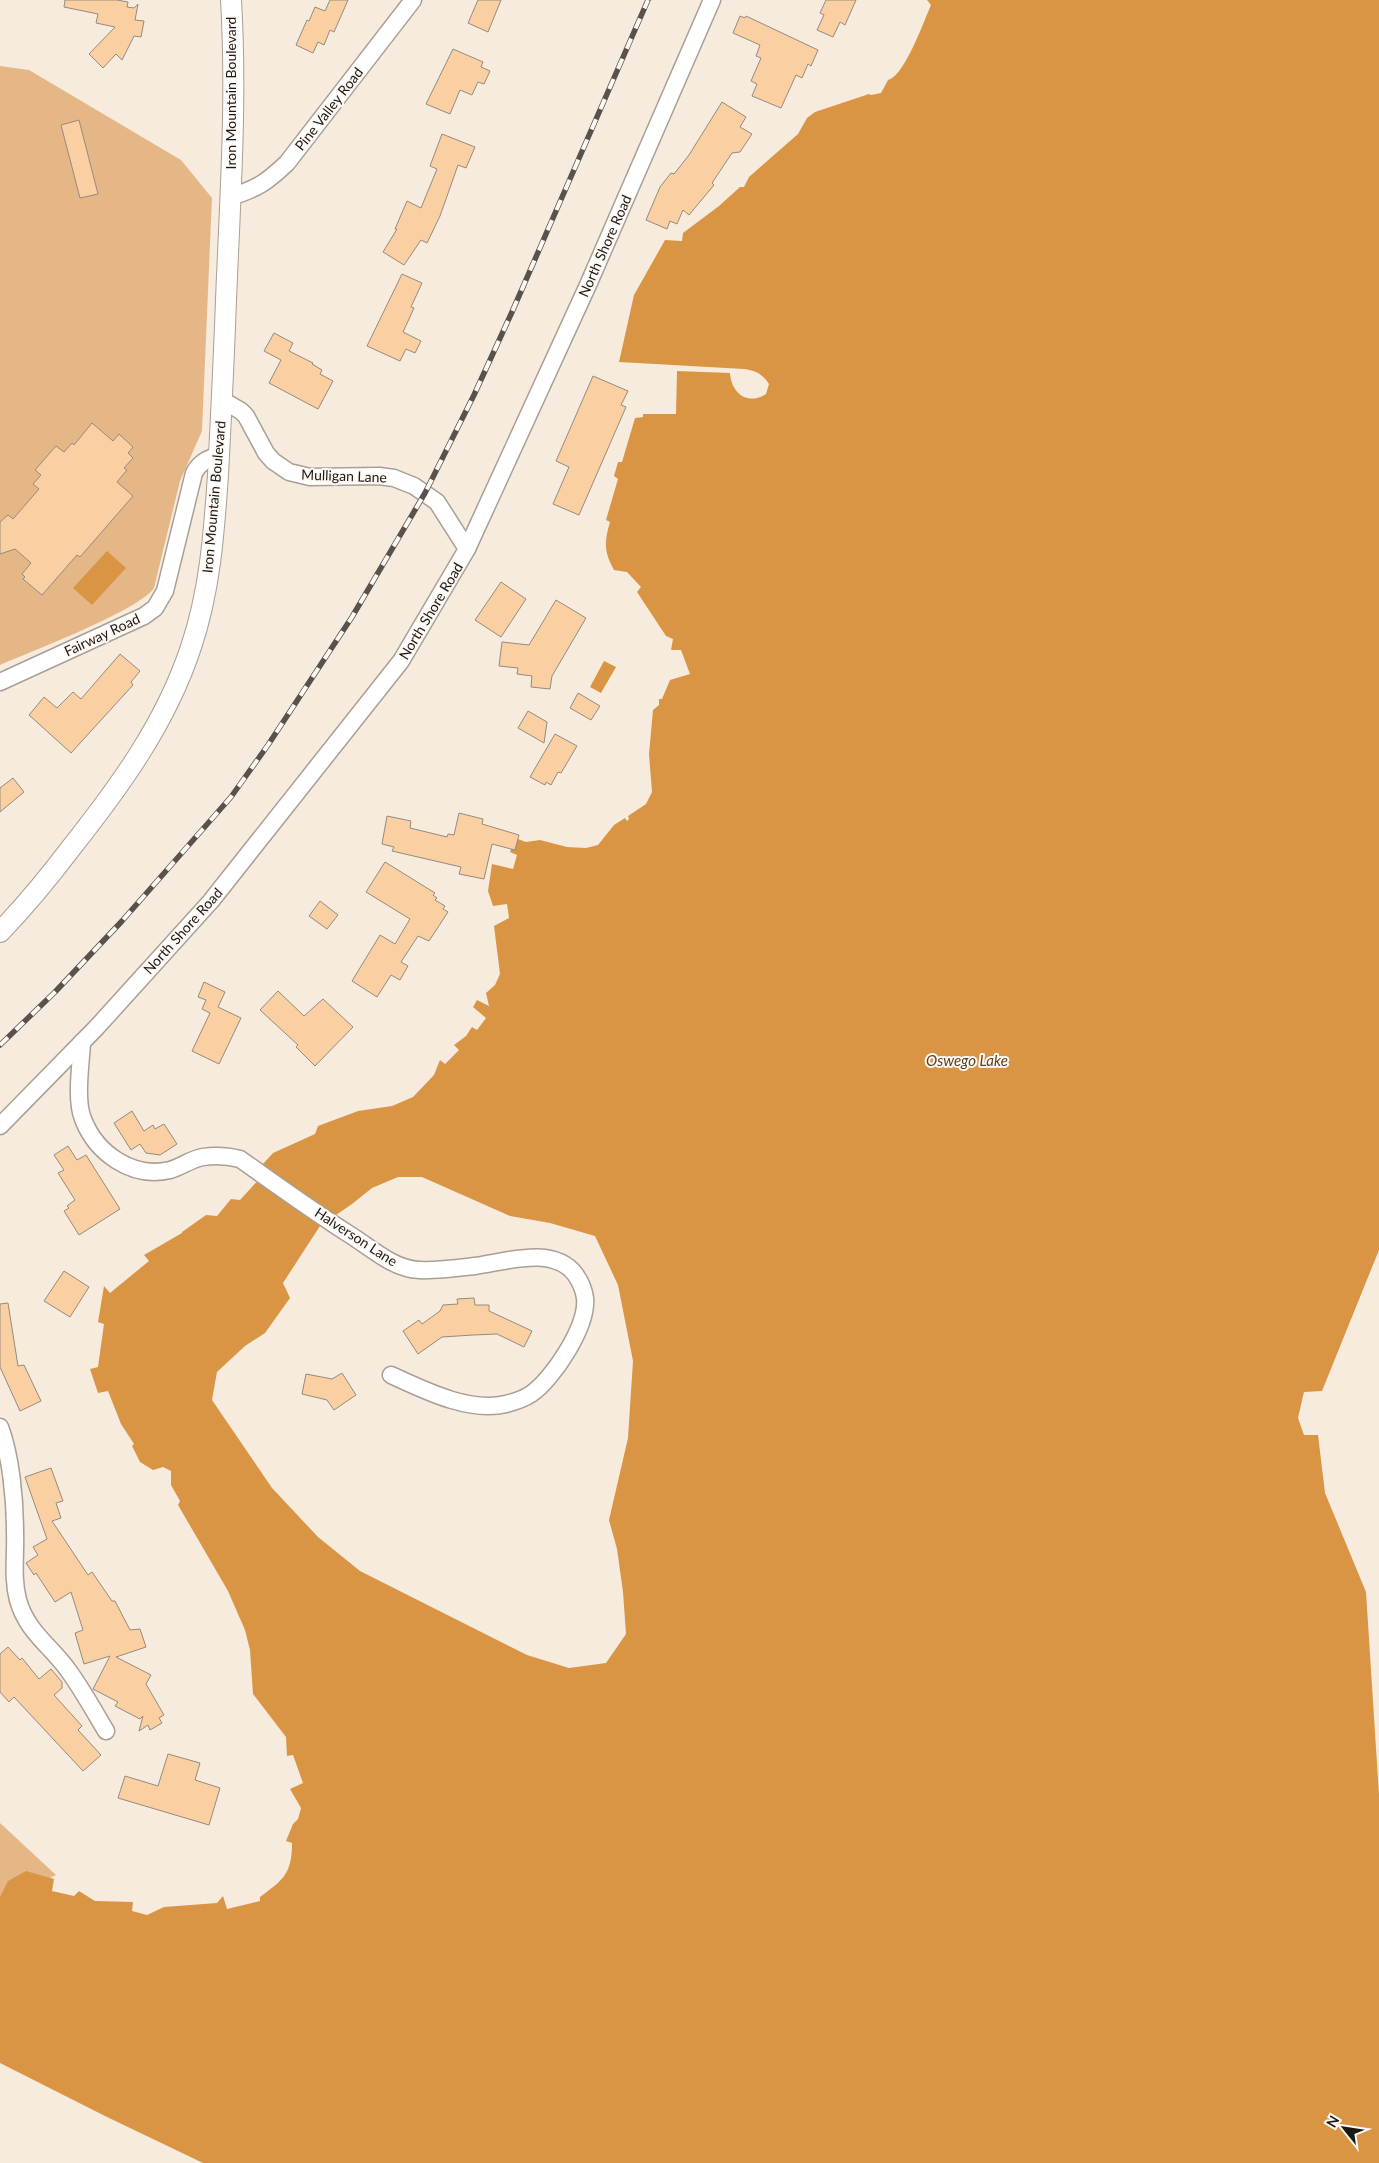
<svg xmlns="http://www.w3.org/2000/svg" width="1379" height="2163" font-family="Lato,sans-serif">
<rect width="100%" height="100%" fill="#f7ebde"/>
<g fill="#e6b786">
<path d="M 0,66 L 29,70 L 181,160 L 212,198 L 202,431 L 180,481 L 154,588 C 140,610 30,652 0,665 Z"/>
<path d="M 0,1823 L 56,1875 L 10,1898 L 0,1897 Z"/>
</g>
<g fill="#d99544" fill-rule="evenodd">
<path d="M 927,0 L 1379,0 L 1379,1250 L 1322,1391 L 1304,1392 L 1298,1418 L 1304,1435 L 1318,1435 L 1325,1493 L 1366,1592 L 1379,1795 L 1379,2163 L 203,2163 L 105,2116 L 0,2063 L 0,1897 L 8,1881 L 26,1871 L 54,1879 L 52,1891 L 74,1896 L 79,1891 L 95,1901 L 133,1902 L 132,1911 L 147,1915 L 164,1907 L 217,1903 L 223,1896 L 227,1909 L 260,1901 L 260,1897 C 283,1880 292,1874 292,1843 L 286,1841 L 293,1824 L 298,1819 L 301,1808 L 290,1789 L 303,1783 L 293,1755 L 287,1756 L 286,1737 L 253,1694 L 250,1650 L 245,1630 L 228,1591 L 178,1505 L 180,1501 L 171,1485 L 171,1471 L 163,1467 L 153,1470 L 140,1462 L 132,1446 L 134,1444 L 121,1424 L 108,1391 L 98,1393 L 90,1369 L 98,1367 L 104,1324 L 98,1322 L 104,1286 L 110,1293 L 149,1261 L 144,1255 L 182,1233 L 182,1232 L 206,1215 L 217,1216 L 231,1199 L 240,1200 L 262,1176 L 262,1165 L 273,1153 L 315,1134 L 318,1126 L 358,1111 L 392,1106 L 413,1097 L 434,1075 L 440,1060 L 445,1064 L 459,1050 L 454,1045 L 466,1036 L 472,1027 L 477,1030 L 486,1018 L 473,1007 L 477,1000 L 489,1006 L 486,993 L 495,985 L 500,974 L 494,926 L 509,918 L 507,904 L 493,906 L 488,891 L 492,864 L 513,869 L 517,855 L 510,852 L 515,838 L 526,842 L 540,840 L 567,847 L 586,848 L 598,845 L 614,825 L 625,818 L 627,821 L 629,819 L 628,816 L 646,804 L 652,792 L 649,754 L 653,710 L 659,705 L 659,699 L 662,699 L 670,680 L 690,674 L 681,650 L 671,650 L 673,639 L 666,636 L 637,592 L 641,587 L 627,572 L 614,570 C 604,552 604,542 610,522 L 606,520 L 618,479 L 614,476 L 618,462 L 622,462 L 635,418 L 643,417 L 643,414 L 676,414 L 677,371 L 730,373 C 731,393 748,406 766,394 L 769,384 C 762,374 757,371 744,369 L 619,362 L 634,295 L 665,240 L 682,241 L 683,233 L 719,206 L 740,187 L 744,187 L 749,177 L 798,134 L 807,118 L 815,112 L 869,94 L 871,95 L 881,93 L 888,80 C 904,77 924,21 931,5 ZM 398,1177 L 422,1177 L 510,1216 L 550,1223 L 595,1236 L 618,1285 L 633,1361 L 628,1438 L 609,1520 L 617,1549 L 623,1592 L 626,1634 L 606,1663 L 569,1668 L 527,1655 L 360,1571 L 318,1537 L 272,1488 L 212,1400 L 217,1372 L 245,1346 L 265,1333 L 290,1298 L 283,1283 L 320,1226 L 352,1204 L 372,1188 Z"/>
<path d="M 107,551 L 126,568 L 92,605 L 73,588 Z"/>
<path d="M 604,661 L 616,667 L 601,693 L 590,687 Z"/>
</g>
<g fill="#fad0a3" stroke="#958a7f">
<path d="M 65,0 L 117,0 L 128,2 L 127,7 L 134,8 L 138,4 L 135,20 L 144,21 L 141,37 L 134,36 L 122,60 L 116,54 L 103,68 L 89,54 L 115,27 L 96,23 L 98,14 L 64,7 Z"/>
<path d="M 330,0 L 348,0 L 334,32 L 330,30 L 324,45 L 318,42 L 313,53 L 296,45 L 307,20 L 309,21 L 315,7 L 325,11 Z"/>
<path d="M 478,0 L 501,0 L 488,32 L 468,23 Z"/>
<path d="M 826,0 L 856,0 L 845,25 L 840,22 L 833,37 L 817,30 L 824,15 L 820,13 Z"/>
<path d="M 740,16 L 745,18 L 746,16 L 818,50 L 811,66 L 808,64 L 802,78 L 796,75 L 781,108 L 752,96 L 757,84 L 751,81 L 761,58 L 756,56 L 760,45 L 733,33 Z"/>
<path d="M 453,49 L 483,62 L 481,67 L 490,71 L 484,84 L 478,82 L 472,95 L 460,90 L 450,114 L 426,104 Z"/>
<path d="M 722,102 L 746,117 L 740,127 L 752,134 L 740,152 L 732,153 L 712,183 L 714,185 L 689,215 L 683,210 L 677,224 L 670,221 L 667,229 L 646,220 L 660,187 L 671,173 L 674,174 L 689,155 Z"/>
<path d="M 79,120 L 98,194 L 80,198 L 61,125 Z"/>
<path d="M 442,134 L 475,147 L 466,168 L 458,165 L 440,216 L 427,243 L 421,240 L 404,265 L 383,252 L 397,229 L 395,229 L 407,201 L 421,208 L 437,169 L 430,166 Z"/>
<path d="M 402,274 L 422,283 L 411,307 L 414,308 L 403,332 L 421,341 L 415,353 L 406,349 L 400,361 L 367,346 Z"/>
<path d="M 274,333 L 293,343 L 289,351 L 313,363 L 312,364 L 322,370 L 320,374 L 333,381 L 318,409 L 269,383 L 281,360 L 264,351 Z"/>
<path d="M 593,376 L 628,391 L 621,405 L 626,407 L 579,515 L 553,504 L 569,467 L 556,461 Z"/>
<path d="M 92,423 L 113,441 L 119,434 L 133,447 L 128,453 L 133,458 L 124,468 L 127,470 L 117,482 L 133,496 L 80,557 L 77,555 L 42,595 L 23,579 L 25,577 L 22,574 L 31,563 L 15,549 L 0,554 L 0,522 L 8,515 L 13,519 L 39,489 L 33,484 L 41,475 L 35,470 L 56,446 L 64,452 L 72,443 L 74,445 Z"/>
<path d="M 501,582 L 526,599 L 501,637 L 475,620 Z"/>
<path d="M 556,600 L 586,618 L 552,676 L 550,689 L 531,687 L 532,676 L 517,674 L 518,668 L 499,666 L 502,642 L 529,645 Z"/>
<path d="M 120,654 L 140,671 L 131,682 L 133,685 L 71,753 L 29,715 L 44,697 L 57,708 L 73,692 L 81,699 Z"/>
<path d="M 578,693 L 600,706 L 591,720 L 570,708 Z"/>
<path d="M 528,711 L 547,722 L 544,743 L 518,728 Z"/>
<path d="M 555,734 L 577,746 L 561,773 L 558,772 L 551,785 L 546,782 L 545,785 L 530,777 Z"/>
<path d="M 13,778 L 24,792 L 0,812 L 0,788 Z"/>
<path d="M 459,813 L 483,819 L 482,824 L 519,835 L 515,850 L 492,844 L 484,879 L 459,874 L 461,867 L 392,851 L 394,847 L 382,844 L 387,816 L 411,821 L 410,828 L 447,837 L 448,834 L 454,835 Z"/>
<path d="M 385,862 L 435,893 L 433,895 L 437,898 L 435,900 L 445,906 L 443,909 L 448,912 L 429,941 L 418,936 L 401,962 L 408,966 L 400,980 L 391,975 L 377,997 L 352,981 L 380,935 L 395,944 L 410,919 L 366,892 Z"/>
<path d="M 320,901 L 338,915 L 327,929 L 309,916 Z"/>
<path d="M 204,982 L 225,992 L 218,1007 L 241,1018 L 219,1064 L 192,1051 L 210,1013 L 202,1009 L 206,1000 L 198,997 Z"/>
<path d="M 278,991 L 304,1016 L 323,999 L 353,1027 L 315,1066 L 296,1047 L 298,1045 L 260,1010 Z"/>
<path d="M 132,1111 L 144,1131 L 153,1125 L 155,1129 L 164,1124 L 177,1144 L 160,1155 L 146,1153 L 140,1144 L 131,1150 L 114,1123 Z"/>
<path d="M 68,1146 L 77,1160 L 86,1155 L 120,1209 L 79,1235 L 64,1211 L 69,1208 L 67,1206 L 75,1200 L 58,1173 L 64,1170 L 54,1155 Z"/>
<path d="M 64,1271 L 89,1287 L 70,1317 L 44,1301 Z"/>
<path d="M 474,1298 L 475,1305 L 489,1305 L 489,1311 L 532,1331 L 524,1347 L 497,1334 L 473,1335 L 442,1337 L 418,1354 L 403,1331 L 419,1320 L 422,1324 L 440,1311 L 443,1305 L 458,1304 L 457,1299 Z"/>
<path d="M 8,1303 L 18,1366 L 24,1365 L 41,1401 L 20,1411 L 0,1367 L 0,1304 Z"/>
<path d="M 342,1373 L 356,1395 L 334,1410 L 327,1400 L 302,1394 L 306,1374 L 332,1379 Z"/>
<path d="M 51,1468 L 63,1501 L 56,1503 L 61,1518 L 52,1521 L 88,1575 L 92,1572 L 112,1601 L 115,1601 L 130,1630 L 140,1629 L 146,1647 L 116,1657 L 151,1675 L 146,1684 L 164,1715 L 159,1718 L 162,1723 L 150,1730 L 148,1725 L 139,1731 L 143,1716 L 140,1719 L 115,1706 L 118,1702 L 93,1689 L 110,1656 L 84,1664 L 75,1633 L 83,1630 L 71,1592 L 55,1602 L 36,1573 L 34,1575 L 26,1563 L 38,1555 L 33,1547 L 47,1539 L 25,1477 Z"/>
<path d="M 8,1647 L 20,1660 L 22,1658 L 39,1679 L 51,1669 L 62,1682 L 62,1688 L 54,1695 L 82,1726 L 78,1730 L 101,1755 L 83,1771 L 14,1697 L 9,1702 L 0,1692 L 0,1654 Z"/>
<path d="M 168,1754 L 200,1763 L 195,1780 L 220,1788 L 209,1825 L 118,1798 L 125,1776 L 158,1786 Z"/>
</g>
<g fill="none" stroke-linecap="round" stroke-linejoin="round">
<g stroke="#aa9f94" stroke-width="19">
<g id="minor">
<path d="M 230,197 C 257,189 267,182 287,163 L 413,0"/>
<path d="M 222,400 L 241,411 L 246,416 L 266,453 L 273,461 L 289,472 L 310,477 L 379,476 L 394,478 L 414,486 L 437,502 L 467,549"/>
<path d="M 0,682 L 144,616 L 155,608 L 165,591 L 194,473 C 200,462 207,459 219,455"/>
<path d="M 82,1042 C 81,1063 75,1100 83,1119 C 96,1153 132,1179 170,1170 C 181,1167 191,1159 203,1157 C 215,1155 228,1156 240,1159 C 277,1185 314,1212 352,1236 C 372,1249 394,1269 419,1270 C 436,1271 458,1268 475,1266 C 505,1262 553,1245 575,1274 C 580,1281 584,1290 585,1298 C 588,1326 553,1379 531,1394 C 525,1398 514,1402 506,1404 C 469,1413 424,1390 391,1375"/>
<path d="M 0,1126 L 97,1027 L 211,901 L 401,661 L 467,549 L 588,285 L 712,0"/>
<path d="M 0,1427 C 11,1456 15,1500 15,1532 C 16,1555 12,1577 18,1600 C 27,1632 50,1645 68,1670 C 82,1689 94,1711 106,1731"/>
</g>
</g>
<g stroke="#aa9f94" stroke-width="22">
<path id="tertiary" d="M 0,932 C 26,905 49,877 71,848 C 120,786 166,723 191,647 C 210,591 214,533 218,475 C 221,417 224,358 226,300 C 230,200 237,100 231,0"/>
</g>
<use href="#minor" stroke="#fff" stroke-width="16"/>
<use href="#tertiary" stroke="#fff" stroke-width="20"/>
<g stroke="#59524c" stroke-width="5.5">
<path id="rail" d="M 0,1045 L 55,992 L 122,921 L 231,797 L 268,745 L 352,617 L 425,493 L 474,395 L 512,312 L 648,0"/>
</g>
<use href="#rail" stroke="#fef9f4" stroke-width="4" stroke-dasharray="11" stroke-linecap="butt"/>
</g>
<g text-anchor="middle" stroke-width="4" stroke-linejoin="round" paint-order="stroke">
<g font-size="14" fill="#1b1713" stroke="#fef9f4">
<text transform="translate(231 93) rotate(-90)" y="5">Iron Mountain Boulevard</text>
<text transform="translate(329 109) rotate(-52)" y="5">Pine Valley Road</text>
<text transform="translate(605 246) rotate(-66)" y="5">North Shore Road</text>
<text transform="translate(344 476) rotate(2)" y="5">Mulligan Lane</text>
<text transform="translate(214 497) rotate(-85)" y="5">Iron Mountain Boulevard</text>
<text transform="translate(431 611) rotate(-59)" y="5">North Shore Road</text>
<text transform="translate(102 635) rotate(-25)" y="5">Fairway Road</text>
<text transform="translate(183 931) rotate(-48)" y="5">North Shore Road</text>
<text transform="translate(356 1237) rotate(33)" y="5">Halverson Lane</text>
</g>
<g font-size="15" font-style="italic" fill="#5c3f1e" stroke="#fef9f4">
<text x="967" y="1066">Oswego Lake</text>
</g>
</g>
<g transform="translate(1344 2128) rotate(300)" stroke="#fef9f4" stroke-width="4" paint-order="stroke">
<path d="M0-4L9 19L0 12L-9 19Z" fill="#1b1713"/>
<text y="-8" font-size="14" font-weight="bold" text-anchor="middle" fill="#1b1713">N</text>
</g>
</svg>
